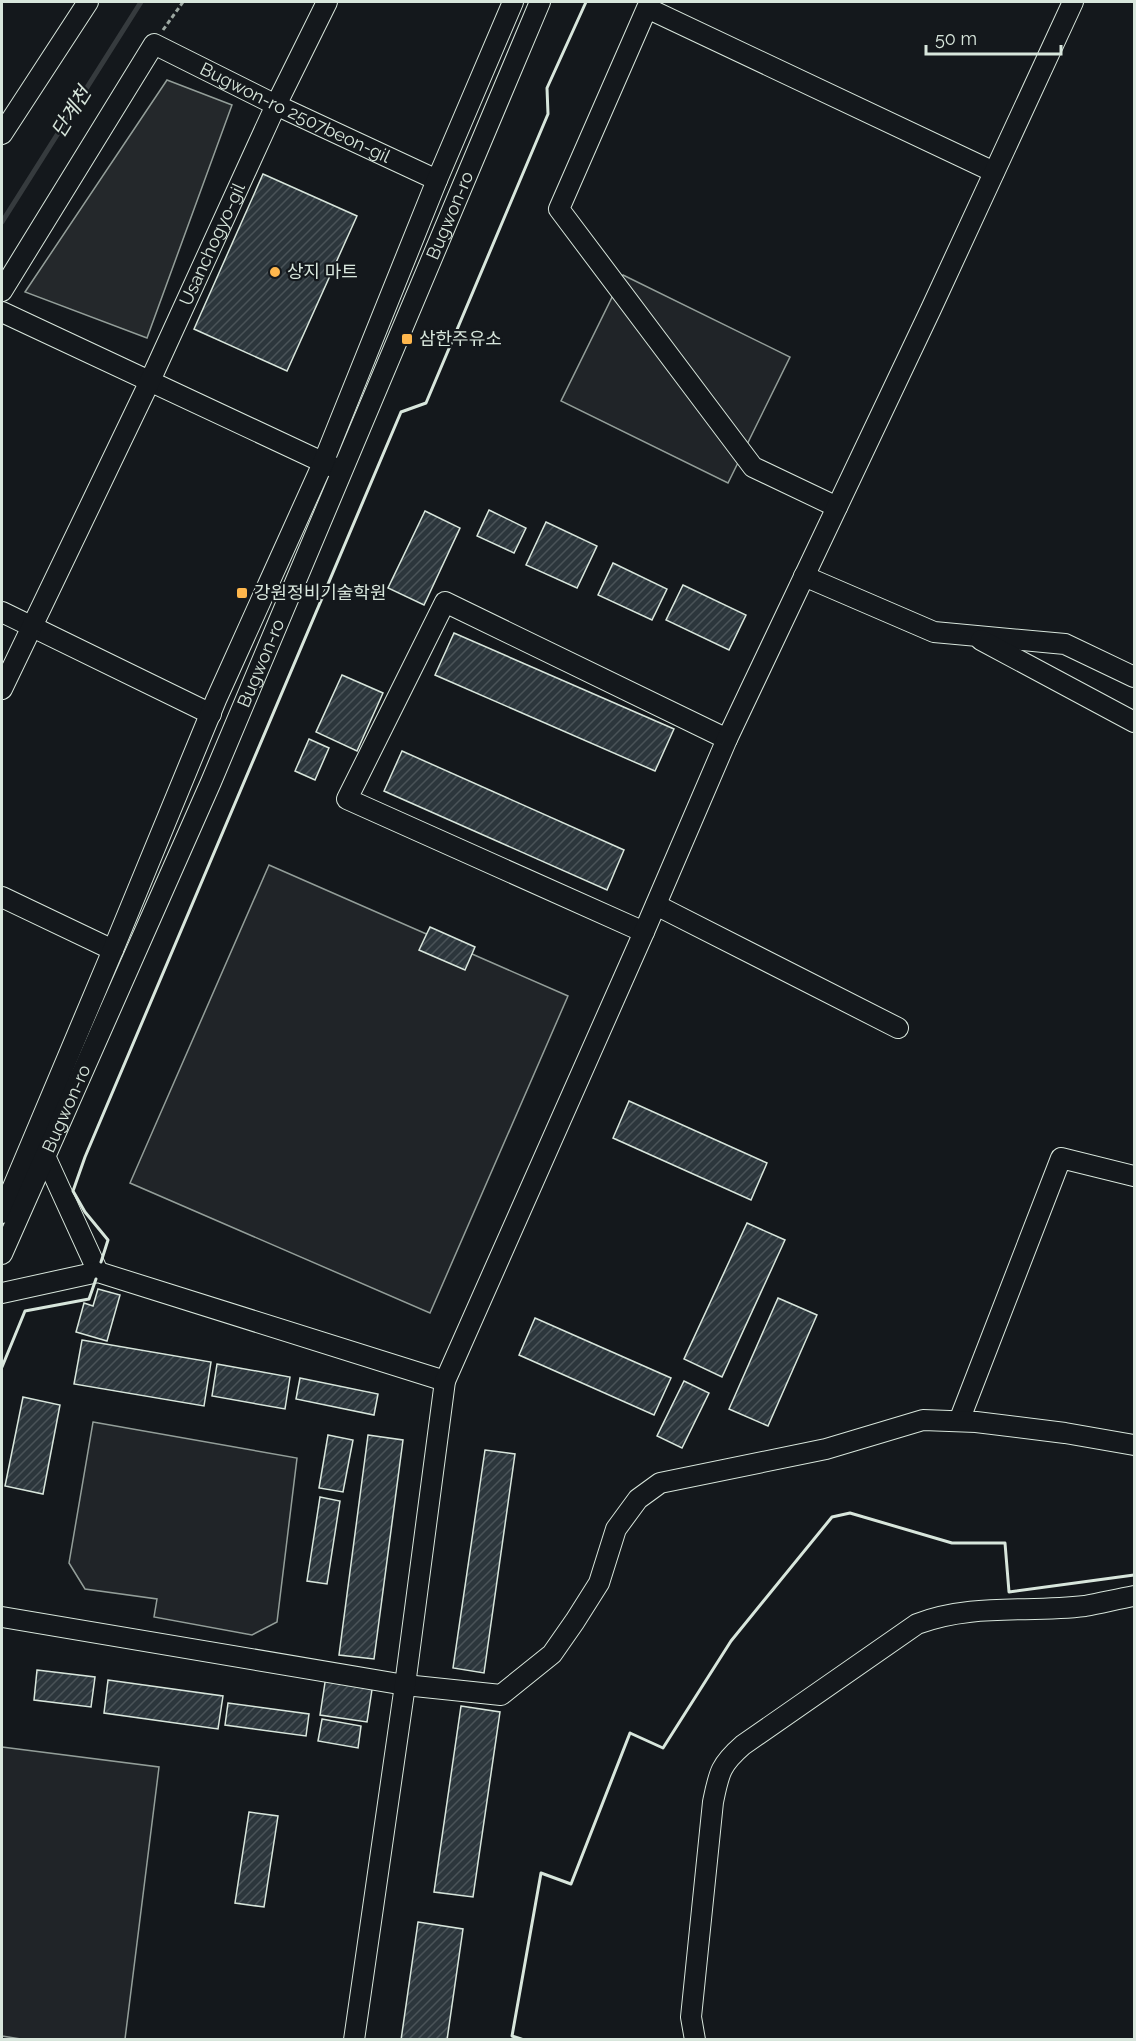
<svg xmlns="http://www.w3.org/2000/svg" width="1136" height="2041" font-family="Raleway,'Noto Sans KR',sans-serif">
<defs>
<pattern id="building-hatch" width="6" height="6" patternUnits="userSpaceOnUse" patternTransform="scale(1.5)"><rect width="6" height="6" fill="#2c363c"/><path d="M-1 1l2-2M0 6l6-6M5 7l2-2" fill="none" stroke="#4a5358"/></pattern>
</defs>
<rect width="100%" height="100%" fill="#14181c"/>
<g fill="#202428" stroke="#939e99" stroke-width="1.5">
<path d="M 623,275 L 790,357 L 728,483 L 561,401 Z"/>
<path d="M 269,865 L 568,996 L 430,1313 L 130,1183 Z"/>
<path d="M 93,1422 L 297,1458 L 277,1622 L 252,1635 L 154,1617 L 157,1599 L 85,1589 L 69,1563 Z"/>
<path d="M 2,1747 L 159,1767 L 125,2039 L 27,2040 L 2,2036 Z"/>
</g>
<path fill="#24282b" stroke="#939e99" stroke-width="1.5" d="M 167,80 L 232,105 L 147,338 L 25,292 Z"/>
<g fill="none" stroke-linecap="round" stroke-linejoin="round">
<path stroke="#363b3e" stroke-width="5" d="M 2,222 L 141,2"/>
</g>
<g fill="url(#building-hatch)" stroke="#d8e6dc" stroke-width="1.5">
<path d="M 263,174 L 357,216 L 287,371 L 194,329 Z"/>
<path d="M 489,510 L 526,528 L 514,553 L 477,536 Z"/>
<path d="M 425,511 L 460,528 L 424,605 L 388,588 Z"/>
<path d="M 546,522 L 597,546 L 577,588 L 526,565 Z"/>
<path d="M 613,563 L 667,589 L 652,620 L 598,595 Z"/>
<path d="M 683,585 L 746,615 L 729,650 L 666,620 Z"/>
<path d="M 454,633 L 674,729 L 655,771 L 435,675 Z"/>
<path d="M 342,675 L 383,693 L 357,751 L 316,732 Z"/>
<path d="M 309,739 L 329,748 L 315,780 L 295,771 Z"/>
<path d="M 402,751 L 624,850 L 607,890 L 384,791 Z"/>
<path d="M 430,927 L 475,947 L 465,970 L 419,950 Z"/>
<path d="M 629,1101 L 767,1163 L 751,1200 L 613,1138 Z"/>
<path d="M 747,1223 L 785,1240 L 722,1377 L 684,1359 Z"/>
<path d="M 98,1289 L 120,1295 L 107,1341 L 76,1332 L 84,1303 L 93,1306 Z"/>
<path d="M 778,1298 L 817,1315 L 768,1426 L 729,1409 Z"/>
<path d="M 535,1318 L 671,1378 L 654,1415 L 519,1355 Z"/>
<path d="M 82,1340 L 211,1362 L 204,1406 L 74,1384 Z"/>
<path d="M 217,1364 L 290,1377 L 285,1409 L 212,1396 Z"/>
<path d="M 300,1378 L 378,1394 L 374,1415 L 296,1399 Z"/>
<path d="M 684,1381 L 709,1393 L 682,1448 L 657,1436 Z"/>
<path d="M 23,1397 L 60,1405 L 43,1494 L 5,1486 Z"/>
<path d="M 328,1435 L 353,1440 L 343,1492 L 319,1488 Z"/>
<path d="M 368,1435 L 403,1440 L 374,1659 L 339,1655 Z"/>
<path d="M 485,1450 L 515,1454 L 484,1673 L 453,1668 Z"/>
<path d="M 320,1497 L 340,1501 L 327,1584 L 307,1581 Z"/>
<path d="M 37,1670 L 95,1677 L 91,1707 L 34,1700 Z"/>
<path d="M 326,1676 L 373,1683 L 367,1722 L 320,1715 Z"/>
<path d="M 108,1680 L 223,1696 L 218,1729 L 104,1713 Z"/>
<path d="M 228,1703 L 309,1714 L 306,1736 L 225,1725 Z"/>
<path d="M 461,1706 L 500,1712 L 473,1897 L 434,1892 Z"/>
<path d="M 322,1719 L 361,1726 L 358,1748 L 318,1741 Z"/>
<path d="M 249,1812 L 278,1816 L 264,1907 L 235,1903 Z"/>
<path d="M 418,1922 L 463,1929 L 447,2040 L 401,2040 Z"/>
</g>
<g fill="none" stroke-linecap="round" stroke-linejoin="round">
<g stroke="#d8e6dc" stroke-width="22">
<g id="minor">
<path d="M 2,134 L 88,2"/>
<path id="s1" d="M 2,291 L 154,44 L 276,105 L 437,180"/>
<path d="M 2,312 L 333,467"/>
<path d="M 837,507 L 753,467 L 559,209 L 647,8 L 994,172"/>
<path d="M 804,576 L 934,632 L 1065,644 L 1134,677"/>
<path d="M 2,612 L 211,714"/>
<path d="M 981,640 L 1134,722"/>
<path id="s2" d="M 2,689 L 149,383 L 276,105 L 327,2"/>
<path d="M 2,897 L 113,950"/>
<path d="M 656,905 L 898,1028"/>
<path d="M 644,932 L 347,799 L 445,602 L 727,739"/>
<path d="M 45,1156 L 98,1272"/>
<path d="M 2,1213 L 115,945 L 216,700 L 323,463 L 437,180 L 513,2"/>
<path id="s3" d="M 2,1254 L 211,782 L 540,2"/>
<path d="M 2,1293 L 98,1272 L 445,1381"/>
<path d="M 959,1421 L 1061,1158 L 1134,1176"/>
<path d="M 2,1617 L 405,1685 L 501,1695 L 552,1654 L 575,1621 L 599,1583 L 616,1529 L 638,1499 L 660,1483 L 826,1449 L 923,1420 L 976,1422 L 1065,1433 L 1134,1445"/>
<path d="M 354,2040 L 405,1685 L 445,1381 L 644,932 L 727,739 L 931,309 L 1073,2"/>
<path d="M 695,2040 L 691,2017 L 713,1802 C 719,1773 720,1765 743,1745 L 917,1624 C 972,1603 1028,1613 1085,1606 C 1101,1603 1118,1599 1134,1596"/>
</g>
</g>
<path stroke="#9da8a2" stroke-width="3" stroke-dasharray="4.5 3" stroke-linecap="butt" d="M 163,30 L 183,2"/>
<use href="#minor" stroke="#14181c" stroke-width="20"/>
<g stroke="#d8e6dc" stroke-width="3">
<path d="M 101,1262 L 108,1240 L 85,1212 L 73,1191 L 85,1157 L 401,412 L 426,403 L 548,114 L 547,88 L 586,2"/>
<path d="M 2,1367 L 25,1311 L 89,1299 L 96,1279"/>
<path d="M 524,2040 L 512,2036 L 541,1873 L 571,1884 L 630,1733 L 663,1748 L 731,1641 L 832,1517 L 850,1513 L 952,1543 L 1005,1543 L 1009,1592 L 1134,1575"/>
</g>
</g>
<g fill="#ffb74d" stroke="#14181c" stroke-width="2">
<circle cx="275" cy="272" r="6"/>
<rect x="401" y="333" width="12" height="12" rx="3"/>
<rect x="236" y="587" width="12" height="12" rx="3"/>
</g>
<g text-anchor="middle" stroke-width="4.5" stroke-linejoin="round" paint-order="stroke">
<g font-size="18" fill="#d8e6dc" stroke="#14181c">
<text dy="6" stroke="none"><textPath href="#s1" startOffset="447">Bugwon-ro 2507beon-gil</textPath></text>
<text dy="6" stroke="none"><textPath href="#s3" startOffset="1131">Bugwon-ro</textPath></text>
<text dy="6" stroke="none"><textPath href="#s2" startOffset="492">Usanchogyo-gil</textPath></text>
<text dy="6" stroke="none"><textPath href="#s3" startOffset="645">Bugwon-ro</textPath></text>
<text dy="6" stroke="none"><textPath href="#s3" startOffset="159">Bugwon-ro</textPath></text>
</g>
<g font-size="18" fill="#d8e6dc" stroke="#14181c" text-anchor="start">
<text x="287" y="278">상지 마트</text>
<text x="419" y="345">삼한주유소</text>
<text x="254" y="599">강원정비기술학원</text>
</g>
<g font-size="20" font-style="italic" fill="#d8e6dc" stroke="#14181c">
<text transform="translate(71 112) rotate(-58)" y="7">단계천</text>
</g>
</g>
<rect width="1136" height="2041" fill="none" stroke="#d8e6dc" stroke-width="6"/>
<path d="M926 45v9h135v-9" fill="none" stroke="#d8e6dc" stroke-width="3"/>
<text x="935" y="45" font-size="18" fill="#d8e6dc" stroke="#14181c" stroke-width="4.5" paint-order="stroke">50 m</text>
</svg>
